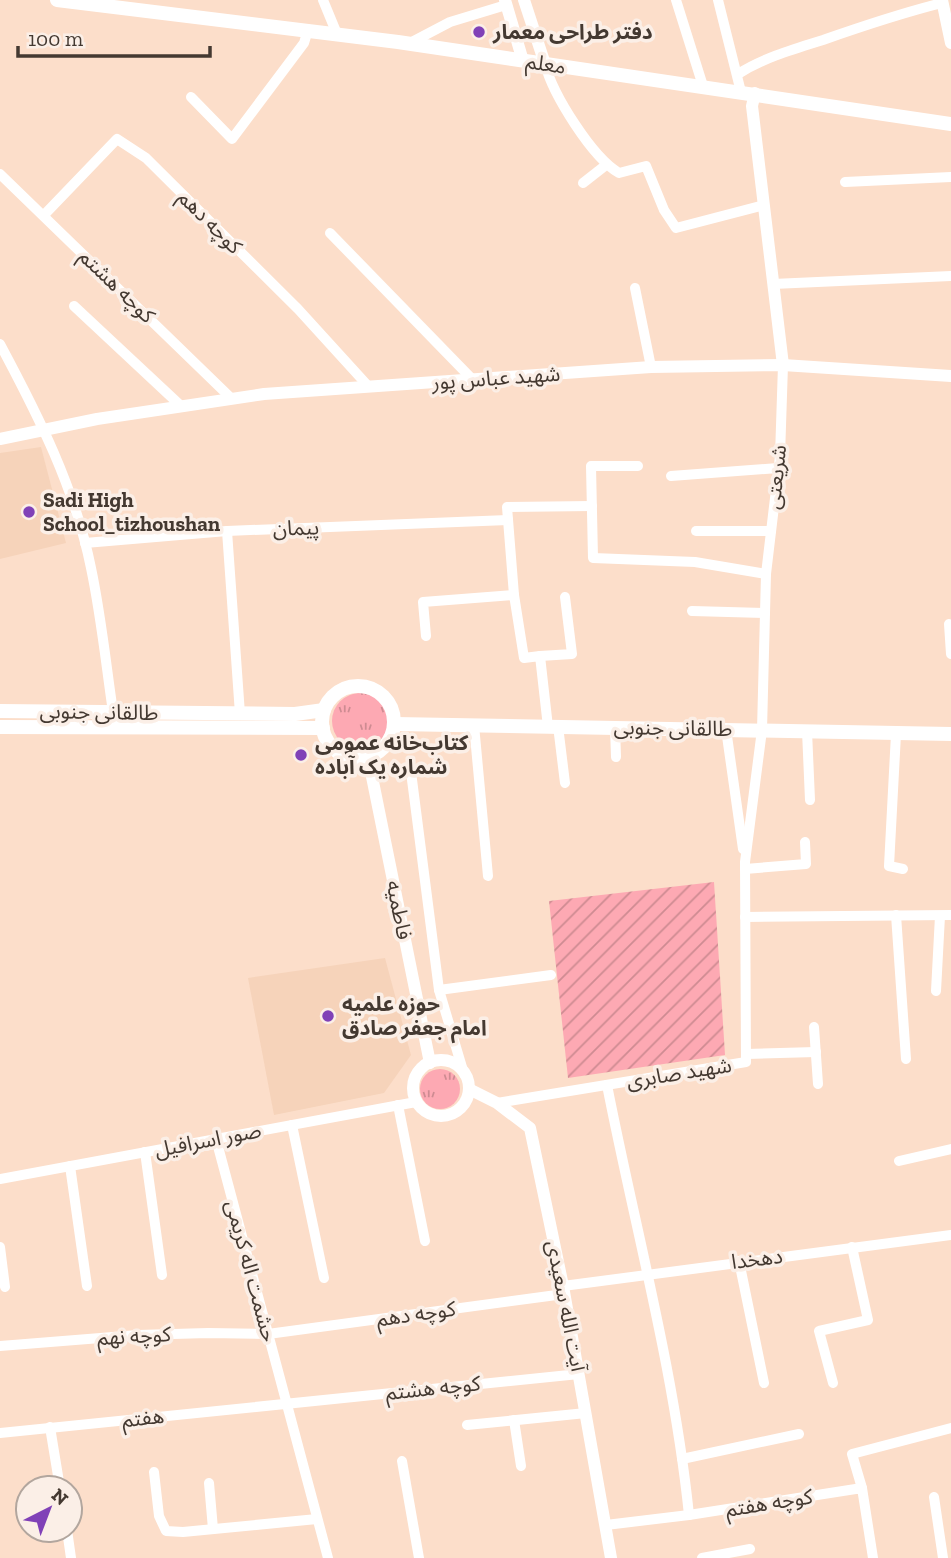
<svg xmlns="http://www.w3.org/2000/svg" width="951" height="1558" font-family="'Zilla Slab','Noto Sans Arabic',serif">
<defs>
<pattern id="grass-tufts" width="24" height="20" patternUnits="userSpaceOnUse" patternTransform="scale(1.75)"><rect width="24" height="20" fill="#fda9b3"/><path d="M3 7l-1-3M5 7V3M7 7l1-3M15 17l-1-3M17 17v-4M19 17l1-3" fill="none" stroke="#ce8b92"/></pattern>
<pattern id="garden-furrows" width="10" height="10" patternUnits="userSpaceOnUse" patternTransform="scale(1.75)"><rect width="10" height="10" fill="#fda9b3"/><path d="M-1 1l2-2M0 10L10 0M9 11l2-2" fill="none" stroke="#ce8b92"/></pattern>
</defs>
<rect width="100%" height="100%" fill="#fcdeca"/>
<g fill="#f6d3ba">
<path d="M 41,447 L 66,543 L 0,559 L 0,453 Z"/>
<path d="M 385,958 L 411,1055 L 384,1093 L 274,1115 L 248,978 Z"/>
</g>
<g fill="url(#grass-tufts)">
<circle cx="360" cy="721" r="28"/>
<circle cx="440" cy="1089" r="20"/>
</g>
<path fill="url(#garden-furrows)" d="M 714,882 L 725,1055 L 568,1078 L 549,901 Z"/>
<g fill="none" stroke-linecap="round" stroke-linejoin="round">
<g stroke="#fff" stroke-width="10">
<path d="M 323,0 L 337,34"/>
<path d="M 676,0 L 703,86"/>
<path d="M 718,0 L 741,92"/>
<path d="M 410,43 L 450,22 L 506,5"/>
<path d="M 545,64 C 553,95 592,157 619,173 L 646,166 L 664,210 L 676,228 L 764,205"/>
<path d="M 738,74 C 763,58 794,49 823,40 C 863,26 902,13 942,3"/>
<path d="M 191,97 L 232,139 L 304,43 L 308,30"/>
<path d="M 0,174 L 232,399"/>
<path d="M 845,182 L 951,177"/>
<path d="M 583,183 L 606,165"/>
<path d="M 44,215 L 117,139 L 146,158 L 298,309 L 369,387"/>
<path d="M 330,233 L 473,380"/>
<path d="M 773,284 L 951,276"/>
<path d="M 635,288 L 651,367"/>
<path d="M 74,306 L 181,406"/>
<path d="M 0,344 C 38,415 75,488 91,568 C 101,615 106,664 113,712"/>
<path d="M 638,466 L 591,466 L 593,558 L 695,562 L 766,574"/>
<path d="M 671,476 L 778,468"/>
<path d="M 227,531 L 240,714"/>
<path d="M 696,531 L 771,531"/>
<path d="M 85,543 L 227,531 L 508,520"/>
<path d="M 692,611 L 765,613"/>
<path d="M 949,624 L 951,654"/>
<path d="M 426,636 L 423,602 L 514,595"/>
<path d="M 540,656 L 572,654 L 565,597"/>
<path d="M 474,725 L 488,876"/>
<path d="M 558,726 L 565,783"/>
<path d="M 548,727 L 540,656 L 524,658 L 514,595 L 507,507 L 592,506"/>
<path d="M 615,727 L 616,757"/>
<path d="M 726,729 L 743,849"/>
<path d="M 807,731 L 810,800"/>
<path d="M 896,734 L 889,866 L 903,869"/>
<path d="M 411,772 L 439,990 L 464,1074"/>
<path d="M 745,869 L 806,864 L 805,842"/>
<path d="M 896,915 L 906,1059"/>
<path d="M 745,917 L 951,915"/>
<path d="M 439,990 L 551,975"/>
<path d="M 936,991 L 940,916"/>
<path d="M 814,1027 L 818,1084"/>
<path d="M 746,1054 L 816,1052"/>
<path d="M 607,1085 C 635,1228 674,1369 689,1515"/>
<path d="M 497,1103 L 746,1062 L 745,862 L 762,730 L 766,574 L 780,456 L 783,365"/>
<path d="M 398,1105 L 425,1241"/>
<path d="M 292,1125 L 324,1278"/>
<path d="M 216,1139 L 328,1558"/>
<path d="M 145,1152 L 162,1275"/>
<path d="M 899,1161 L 951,1149"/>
<path d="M 70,1166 L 87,1286"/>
<path d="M 0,1179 L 416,1102"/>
<path d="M 0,1247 L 5,1287"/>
<path d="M 739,1261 L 764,1383"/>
<path d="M 563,1286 L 951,1235"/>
<path d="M 0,1346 L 138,1335 L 208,1333 L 268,1334 L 564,1294"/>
<path d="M 833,1383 L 819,1331 L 868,1320 L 852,1247"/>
<path d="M 514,1420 L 521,1466"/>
<path d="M 467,1425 L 586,1413"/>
<path d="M 50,1427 L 60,1488"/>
<path d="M 0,1433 L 579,1374"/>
<path d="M 682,1459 L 799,1434"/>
<path d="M 402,1461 L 419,1558"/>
<path d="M 154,1472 L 159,1516 L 166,1531 L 183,1532 L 317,1519"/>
<path d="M 209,1483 L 213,1529"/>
<path d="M 862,1488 L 852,1454 L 951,1428"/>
<path d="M 934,1497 L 943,1558"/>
<path d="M 606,1525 L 689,1515 L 862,1488 L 873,1558"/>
<path d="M 67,1530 L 71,1558"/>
<path d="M 702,1558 L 750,1549"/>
</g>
<g stroke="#fff" stroke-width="12">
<path d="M 505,0 L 523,61"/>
<path d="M 524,0 L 545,64"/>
<path d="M 942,0 L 951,43"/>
<path d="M 755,93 L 752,106 L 783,365"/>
<path d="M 0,439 L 97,419 L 264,394 L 651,367 L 783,365 L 951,376"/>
<path d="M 368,757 L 430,1063"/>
<circle cx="441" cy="1088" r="28"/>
<path d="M 469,1089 L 497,1103 L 530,1128 L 563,1286 L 611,1558"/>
</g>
<g stroke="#fff" stroke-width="14">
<path d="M 57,0 L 398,42 L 951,124"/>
<circle cx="358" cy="722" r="36"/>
<path d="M 0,711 L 295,714 L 324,710"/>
<path d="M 395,724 L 951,734"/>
<path d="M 0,727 L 323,728"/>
</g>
</g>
<g fill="#8041b7" stroke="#fbefe7" stroke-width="2.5">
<circle cx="479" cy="32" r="7"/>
<circle cx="29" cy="512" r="7"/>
<circle cx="301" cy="755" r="7"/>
<circle cx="328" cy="1016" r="7"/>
</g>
<g text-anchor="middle" stroke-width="7" stroke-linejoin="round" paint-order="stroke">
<g font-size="21" font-weight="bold" fill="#443931" stroke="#fbefe7" text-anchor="start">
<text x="493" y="39">دفتر طراحی معمار</text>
<text x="43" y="507">Sadi High<tspan x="43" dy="24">School_tizhoushan</tspan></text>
<text x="315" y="750">کتاب‌خانه عمومی<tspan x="315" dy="24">شماره یک آباده</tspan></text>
<text x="342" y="1011">حوزه علمیه<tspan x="342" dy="24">امام جعفر صادق</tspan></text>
</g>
<g font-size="21" fill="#443931" stroke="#fbefe7">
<text transform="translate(546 64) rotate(9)" y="7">معلم</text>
<text transform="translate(210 222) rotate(45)" y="7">کوچه دهم</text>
<text transform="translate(117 286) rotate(44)" y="7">کوچه هشتم</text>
<text transform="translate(496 378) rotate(-4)" y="7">شهید عباس پور</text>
<text transform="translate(776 477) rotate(-84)" y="7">شریعتی</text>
<text transform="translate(296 528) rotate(-2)" y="7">پیمان</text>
<text transform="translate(99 712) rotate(1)" y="7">طالقانی جنوبی</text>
<text transform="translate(673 728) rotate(1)" y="7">طالقانی جنوبی</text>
<text transform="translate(399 910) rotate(79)" y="7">فاطمیه</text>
<text transform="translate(679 1073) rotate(-9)" y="7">شهید صابری</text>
<text transform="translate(208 1140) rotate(-11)" y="7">صور اسرافیل</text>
<text transform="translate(757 1259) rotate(-7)" y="7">دهخدا</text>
<text transform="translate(251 1271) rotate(75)" y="7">حشمت اله کریمی</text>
<text transform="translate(566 1306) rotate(79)" y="7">آیت الله سعیدی</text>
<text transform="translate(416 1314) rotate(-8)" y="7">کوچه دهم</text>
<text transform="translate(134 1336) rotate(-3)" y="7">کوچه نهم</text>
<text transform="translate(433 1388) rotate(-6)" y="7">کوچه هشتم</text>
<text transform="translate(143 1418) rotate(-6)" y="7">هفتم</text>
<text transform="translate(769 1503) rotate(-9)" y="7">کوچه هفتم</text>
</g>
</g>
<g transform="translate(49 1509) rotate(42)"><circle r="33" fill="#fbefe7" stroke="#b2a69e" stroke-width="2"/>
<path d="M0-5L12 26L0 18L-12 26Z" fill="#8041b7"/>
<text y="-10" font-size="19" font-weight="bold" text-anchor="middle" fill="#443931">N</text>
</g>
<path d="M18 46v10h192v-10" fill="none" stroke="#443931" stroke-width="3.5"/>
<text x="28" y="46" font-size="21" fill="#443931" stroke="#fbefe7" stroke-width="5" paint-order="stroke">100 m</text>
</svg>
